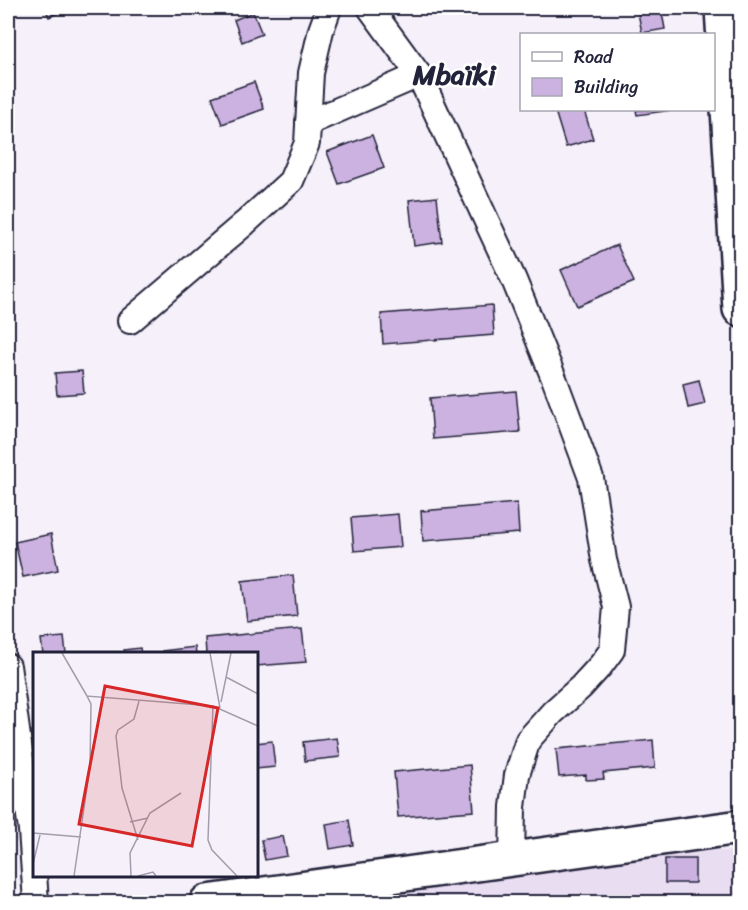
<svg xmlns="http://www.w3.org/2000/svg" width="748" height="910" font-family="Sriracha,sans-serif">
<rect width="100%" height="100%" fill="#f5f0f9"/>
<filter id="ink" filterUnits="userSpaceOnUse"><feTurbulence type="fractalNoise" baseFrequency=".0167" numOctaves="2"/><feDisplacementMap in="SourceGraphic" scale="12" xChannelSelector="R" yChannelSelector="G"/><feConvolveMatrix kernelMatrix="1 2 1 2 8 2 1 2 1" color-interpolation-filters="sRGB"/></filter>
<g filter="url(#ink)">
<path fill="#e9ddf2" d="M 627,844 L 740,852 L 740,902 L 383,902 L 382,893 Z"/>
<g fill="#ccb2e0" stroke="#22223b" stroke-width="1.5">
<path d="M 45,8 L 63,8 L 65,10 L 49,17 Z"/>
<path d="M 637,8 L 667,8 L 661,8 L 665,29 L 642,33 Z"/>
<path d="M 253,12 L 262,34 L 242,42 L 234,20 Z"/>
<path d="M 254,82 L 264,109 L 222,124 L 212,97 Z"/>
<path d="M 561,110 L 584,110 L 593,139 L 566,147 L 555,111 Z"/>
<path d="M 636,110 L 672,110 L 637,115 Z"/>
<path d="M 372,135 L 384,168 L 339,184 L 327,152 Z"/>
<path d="M 437,197 L 442,242 L 414,246 L 409,200 Z"/>
<path d="M 617,245 L 634,282 L 577,306 L 561,270 Z"/>
<path d="M 492,305 L 494,335 L 383,344 L 381,314 Z"/>
<path d="M 82,371 L 84,393 L 57,395 L 55,373 Z"/>
<path d="M 699,380 L 705,404 L 688,408 L 683,384 Z"/>
<path d="M 516,391 L 520,432 L 433,439 L 430,398 Z"/>
<path d="M 517,503 L 519,533 L 423,541 L 421,511 Z"/>
<path d="M 398,514 L 401,547 L 354,551 L 351,518 Z"/>
<path d="M 51,534 L 58,570 L 23,577 L 15,542 Z"/>
<path d="M 293,575 L 297,616 L 247,621 L 242,581 Z"/>
<path d="M 302,629 L 306,662 L 256,666 L 256,654 L 206,654 L 205,638 Z"/>
<path d="M 64,637 L 66,654 L 43,654 L 41,639 Z"/>
<path d="M 195,647 L 196,654 L 162,654 L 162,651 Z"/>
<path d="M 140,648 L 141,654 L 125,654 L 124,650 Z"/>
<path d="M 337,738 L 340,757 L 305,761 L 303,742 Z"/>
<path d="M 653,740 L 655,768 L 603,773 L 604,779 L 586,780 L 586,775 L 559,777 L 556,749 Z"/>
<path d="M 272,741 L 275,767 L 256,769 L 256,743 Z"/>
<path d="M 470,765 L 474,811 L 398,817 L 394,772 Z"/>
<path d="M 349,820 L 353,845 L 330,849 L 326,824 Z"/>
<path d="M 283,836 L 287,856 L 265,860 L 261,840 Z"/>
<rect x="665" y="859" width="30" height="24"/>
<path d="M 734,898 L 735,902 L 695,902 Z"/>
</g>
<g fill="none" stroke-linecap="round" stroke-linejoin="round">
<g stroke="#22223b" stroke-width="28">
<g id="street">
<path d="M 370,8 L 419,75 L 514,280 L 555,381 L 591,478 L 604,560 L 616,607 L 612,650 L 601,665 L 581,687 L 553,712 L 528,740 L 517,775 L 513,807 L 512,860"/>
<path d="M 308,123 L 419,75"/>
<path d="M 130,321 L 245,223 L 291,181 L 307,143 L 311,73 L 321,30 L 329,8"/>
<path d="M 8,666 L 31,830 L 36,902"/>
</g>
</g>
<g stroke="#22223b" stroke-width="38">
<g id="primary">
<path d="M 722,8 L 740,309"/>
<path d="M 207,902 L 740,827"/>
</g>
</g>
<use href="#street" stroke="#fff" stroke-width="24"/>
<use href="#primary" stroke="#fff" stroke-width="33"/>
</g>
</g>
<g text-anchor="middle" stroke-width="5" stroke-linejoin="round" paint-order="stroke">
<g font-size="28" font-weight="bold" fill="#22223b" stroke="#fff">
<text x="454" y="84">Mbaïki</text>
</g>
</g>
<g transform="translate(33 652)">
<rect width="225" height="225" fill="#f5f0f9"/>
<path fill="none" stroke="#a19ead" stroke-width="1.5" d="M 29,1 L 54,44M 177,1 L 187,56M 193,25 L 225,42M 188,50 L 198,1M 180,54 L 175,188 L 179,198 L 204,224M 97,170 L 115,166M 0,181 L 48,185M 105,188 L 89,136 L 83,84 L 85,78 L 101,67 L 106,49M 0,212 L 7,183M 41,224 L 57,115 L 58,52 L 54,44 L 180,54 L 225,74M 98,224 L 97,201 L 117,161 L 148,141M 105,224 L 120,220 L 123,224"/>
<path fill="#d62828" fill-opacity="0.15" stroke="#d62828" stroke-width="3" d="M 72,34 L 185,56 L 159,194 L 46,172 Z"/>
<rect width="225" height="225" fill="none" stroke="#22223b" stroke-width="3"/>
</g>
<rect width="748" height="910" fill="none" stroke="#fff" stroke-width="30"/>
<rect x="15" y="15" width="718" height="880" fill="none" stroke="#22223b" stroke-width="2" filter="url(#ink)"/>
<rect x="520" y="33" width="195" height="78" fill="#ffffff" stroke="#a7a7b1" stroke-width="1.5"/>
<rect x="532" y="52" width="30" height="9" fill="#ffffff" stroke="#a7a7b1" stroke-width="1.5"/>
<text x="574" y="63" font-size="18" fill="#22223b">Road</text>
<rect x="532" y="78" width="30" height="18" fill="#ccb2e0" stroke="#a7a7b1" stroke-width="1.5"/>
<text x="574" y="93" font-size="18" fill="#22223b">Building</text>
</svg>
